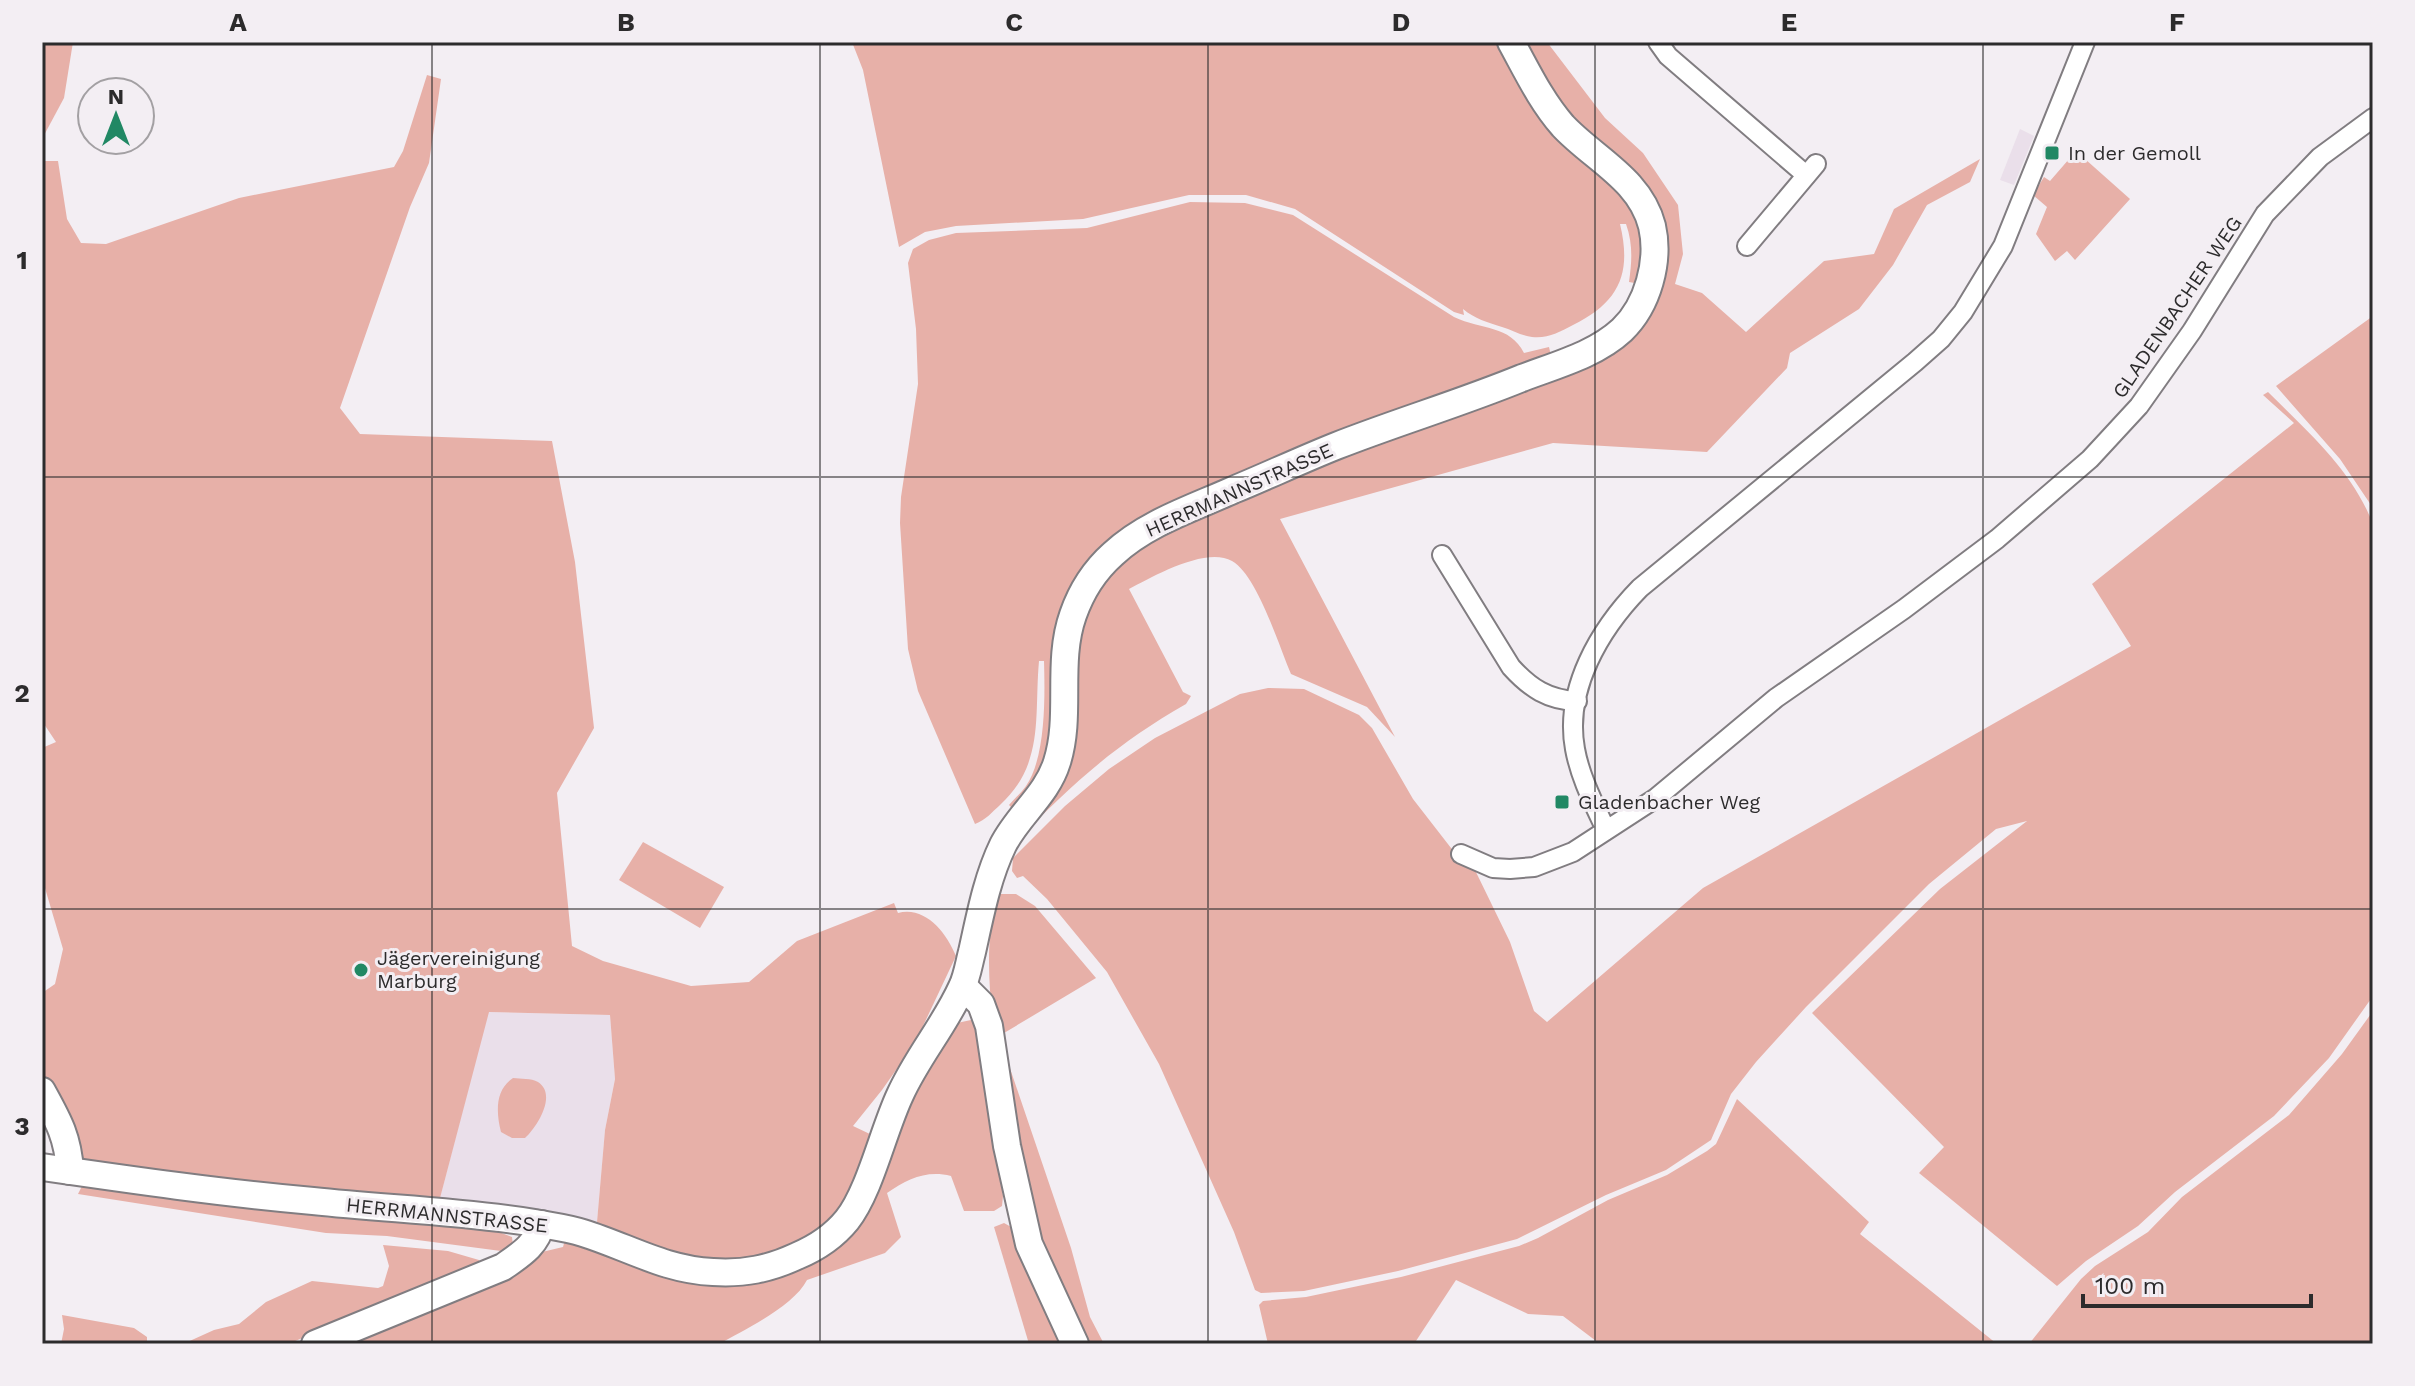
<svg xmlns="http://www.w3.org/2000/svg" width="2415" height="1386" font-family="'Work Sans',sans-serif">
<rect width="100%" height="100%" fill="#f3eef3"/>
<g fill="#eadfea">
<path d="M 2020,129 L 2034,136 L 2014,185 L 2000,180 Z"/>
<path d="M 488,1012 L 610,1015 L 615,1079 L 605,1130 L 597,1222 L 439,1202 Z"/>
</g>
<g fill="#e7b0a8">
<path d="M 42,42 L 73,42 L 64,98 L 42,139 Z"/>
<path d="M 852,42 L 1498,42 L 1500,53 L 1516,62 L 1620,182 L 1644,227 L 1640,284 L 1629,282 C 1632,261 1633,244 1626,224 L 1620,224 C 1632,274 1619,302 1573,325 C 1560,332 1547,339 1532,337 C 1522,336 1512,330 1502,327 C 1487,322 1475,319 1463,309 L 1464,315 L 1454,312 L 1295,209 L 1246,195 L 1189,195 L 1083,219 L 956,226 L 925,232 L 899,247 L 863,70 Z"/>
<path d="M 1520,42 L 1547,42 L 1605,118 L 1643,153 L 1678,205 L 1683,254 L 1675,284 L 1702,293 L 1746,332 L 1824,261 L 1874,254 L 1894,209 L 1980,159 L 1970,182 L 1927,205 L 1893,265 L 1859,309 L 1790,353 L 1787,368 L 1707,452 L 1553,443 L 1280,519 L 1395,737 L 1367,707 L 1291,674 C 1279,646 1257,575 1232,561 C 1206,546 1152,577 1129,589 L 1183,692 L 1191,696 L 1186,704 C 1114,745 1070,786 1013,845 L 1034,815 L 1073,650 L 1092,594 L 1121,557 L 1153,534 L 1354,449 L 1487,404 L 1502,401 L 1536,387 L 1617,344 L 1663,252 L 1578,127 L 1547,89 Z"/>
<path d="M 427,75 L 441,79 L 429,163 L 410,207 L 340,408 L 360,434 L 552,441 L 575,562 L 594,728 L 557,793 L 572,946 L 603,961 L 691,986 L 749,982 L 797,941 L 894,903 L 898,913 C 925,906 946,932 956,956 L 915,1043 L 882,1090 L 853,1126 L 872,1135 L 915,1090 L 957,1023 L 971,1020 L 978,1030 L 1003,1196 L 1002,1206 L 994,1211 L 964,1211 L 951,1176 C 926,1170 908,1179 887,1193 L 901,1237 L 885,1253 L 807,1280 C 794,1306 744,1330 719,1344 L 353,1344 L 510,1279 L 542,1252 L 563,1247 L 571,1218 L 597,1222 L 605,1130 L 615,1079 L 610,1015 L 489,1012 L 439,1202 L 88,1165 L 79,1153 L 65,1114 L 42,1074 L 42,993 L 55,984 L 63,949 L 42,878 L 42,748 L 56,742 L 42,721 L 42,161 L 58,161 L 67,219 L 81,243 L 106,244 L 239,198 L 394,167 L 403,151 Z"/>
<path d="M 2076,151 L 2130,199 L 2075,260 L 2067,251 L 2055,261 L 2036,234 L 2047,207 L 2033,195 L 2044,177 L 2050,181 Z"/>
<path d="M 1190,202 L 1245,203 L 1293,215 L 1454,317 C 1482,330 1510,325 1524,353 L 1549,347 L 1552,360 L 1097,557 L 1049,763 L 1018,814 L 1009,805 C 1014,799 1021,793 1026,786 C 1046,757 1045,696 1044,661 L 1039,661 C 1034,715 1045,764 1000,805 C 992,812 986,820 975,824 L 918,691 L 908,649 L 900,523 L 901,497 L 918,384 L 916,329 L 908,263 L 913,249 L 929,240 L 956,233 L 1087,228 Z"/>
<path d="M 2373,316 L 2373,508 L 2340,459 L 2276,386 Z"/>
<path d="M 2268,392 C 2308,432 2352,470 2373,524 L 2373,996 L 2329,1058 L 2274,1116 L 2175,1192 L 2138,1226 L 2086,1261 L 2057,1286 L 1919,1173 L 1944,1147 L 1812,1013 L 1940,889 L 2027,821 L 1996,829 L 1929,884 L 1806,1007 L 1756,1062 L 1731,1094 L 1711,1140 L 1666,1170 L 1606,1195 L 1517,1239 L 1398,1271 L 1304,1291 L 1261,1293 L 1255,1290 L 1234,1232 L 1159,1064 L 1107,972 L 1047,899 L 1023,876 L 1017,878 L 1012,871 L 1013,858 L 1065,806 L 1109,769 L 1155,738 L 1240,694 L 1268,688 L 1304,689 L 1359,715 L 1372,728 L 1413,799 L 1458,857 L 1474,868 L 1510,942 L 1534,1011 L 1547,1022 L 1703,888 L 2131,646 L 2092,584 L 2294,423 L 2263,395 Z"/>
<path d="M 643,842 L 724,887 L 700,928 L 619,880 Z"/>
<path d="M 999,894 L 1016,894 L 1035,906 L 1096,978 L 999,1036 L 1071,1248 L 1090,1317 L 1104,1344 L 1082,1344 L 1034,1241 L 990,991 C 988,957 988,927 999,894 Z"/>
<path d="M 2373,1011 L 2373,1344 L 2029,1344 L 2081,1279 L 2095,1266 L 2148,1232 L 2182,1197 L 2289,1115 L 2342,1054 Z"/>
<path d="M 513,1078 C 521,1079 531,1078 538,1082 C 558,1095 536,1128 525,1138 L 512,1138 L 501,1132 C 496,1112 495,1090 513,1078 Z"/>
<path d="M 1737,1099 L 1869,1222 L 1860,1234 L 1997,1344 L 1600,1344 L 1563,1316 L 1528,1314 L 1456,1280 L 1414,1344 L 1268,1344 L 1259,1305 L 1263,1301 L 1306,1297 L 1401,1277 L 1519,1246 L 1538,1238 L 1608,1200 L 1667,1175 L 1707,1151 L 1716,1144 Z"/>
<path d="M 82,1186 L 324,1217 L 491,1229 L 512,1237 L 513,1246 L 501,1251 L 387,1236 L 326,1233 L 78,1194 Z"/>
<path d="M 1004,1223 L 1013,1228 L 1063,1344 L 1029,1344 L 994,1227 Z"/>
<path d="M 383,1245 L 448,1251 L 479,1260 L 481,1264 L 288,1344 L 183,1344 L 214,1330 L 239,1324 L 266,1302 L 312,1281 L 378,1288 L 383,1286 L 389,1266 Z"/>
<path d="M 62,1315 L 134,1328 L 147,1337 L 147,1344 L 61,1344 L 64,1329 Z"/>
</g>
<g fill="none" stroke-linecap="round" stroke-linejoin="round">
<g stroke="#817d81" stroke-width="22">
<g id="street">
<path d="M 1658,42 L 1668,56 L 1806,175"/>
<path d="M 1747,246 L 1816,164"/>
<path d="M 1442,555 L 1511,667 C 1530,688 1548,700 1577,701"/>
<path d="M 1606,830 C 1594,804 1580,777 1575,749 C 1564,689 1600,629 1640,588 L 1915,362 L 1941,339 L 1963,312 L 2003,246 L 2085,42"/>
<path d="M 1461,854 L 1493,868 L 1510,869 L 1534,867 L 1573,852 L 1656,798 L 1776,698 L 1904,609 L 1997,539 L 2090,459 L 2139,406 L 2192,331 L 2265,214 L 2320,157 L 2373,118"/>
</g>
</g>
<g stroke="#817d81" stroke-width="30">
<g id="secondary">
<path d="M 963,986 L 981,1004 L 989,1026 L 1007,1146 L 1029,1244 L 1075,1344"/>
<path d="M 42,1091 C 58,1120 68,1137 70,1171"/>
<path d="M 42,1167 C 132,1180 222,1193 313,1201 C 387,1209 461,1211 535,1223 C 551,1226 568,1228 583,1233 C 628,1247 665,1270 713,1272 C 744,1274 769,1269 797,1256 C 816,1248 834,1236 847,1220 C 870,1191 883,1131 900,1095 C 917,1057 945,1025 962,987 C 967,977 969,963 972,952 C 980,916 987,878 1003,845 C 1018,815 1047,795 1057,762 C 1072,715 1056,663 1073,615 C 1081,592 1095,570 1113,554 C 1146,523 1193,508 1233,490 C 1267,476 1301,460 1336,446 C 1397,422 1461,403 1522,378 C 1556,365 1595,355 1622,330 C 1648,305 1660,261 1652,226 C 1640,179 1594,159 1563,126 C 1541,101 1527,71 1511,42"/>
<path d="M 315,1344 L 503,1267 C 520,1255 537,1245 541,1224"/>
</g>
</g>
<use href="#street" stroke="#fff" stroke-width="18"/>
<use href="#secondary" stroke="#fff" stroke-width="26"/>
</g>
<path fill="none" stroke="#2c2b2c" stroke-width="2" stroke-opacity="0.55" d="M 432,42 L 432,1344M 820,42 L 820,1344M 1208,42 L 1208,1344M 1595,42 L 1595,1344M 1983,42 L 1983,1344M 42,477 L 2373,477M 42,909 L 2373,909"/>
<g fill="#218864" stroke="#f3eef3" stroke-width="3">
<rect x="2044" y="145" width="16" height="16" rx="4"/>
<rect x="1554" y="794" width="16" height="16" rx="4"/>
<circle cx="361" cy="970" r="8"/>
</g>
<g text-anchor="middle" stroke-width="6" stroke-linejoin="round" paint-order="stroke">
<g font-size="20" fill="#2c2b2c" stroke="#f3eef3" text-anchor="start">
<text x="2068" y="160">In der Gemoll</text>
<text x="1578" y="809">Gladenbacher Weg</text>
<text x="377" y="965">Jägervereinigung<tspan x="377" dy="23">Marburg</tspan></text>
</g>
<g font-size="20" fill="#2c2b2c" stroke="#f3eef3">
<text transform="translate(2177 307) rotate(-56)" y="7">GLADENBACHER WEG</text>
<text transform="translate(1239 490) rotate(-24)" y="7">HERRMANNSTRASSE</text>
<text transform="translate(447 1215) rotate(6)" y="7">HERRMANNSTRASSE</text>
</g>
</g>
<rect width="2415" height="1386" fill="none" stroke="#f3eef3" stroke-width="88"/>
<g transform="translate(116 116)"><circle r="38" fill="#f3eef3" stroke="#a3a0a3" stroke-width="2"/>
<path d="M0-6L14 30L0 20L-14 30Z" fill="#218864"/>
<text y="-12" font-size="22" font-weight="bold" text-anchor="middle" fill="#2c2b2c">N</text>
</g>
<path d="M2083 1294v12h228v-12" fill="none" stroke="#2c2b2c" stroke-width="4"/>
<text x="2095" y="1294" font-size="24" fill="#2c2b2c" stroke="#f3eef3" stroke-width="6" paint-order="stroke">100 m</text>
<rect x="44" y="44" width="2327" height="1298" fill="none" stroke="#2c2b2c" stroke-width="3"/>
<g font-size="26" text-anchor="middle" font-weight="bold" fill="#2c2b2c">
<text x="238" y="31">A</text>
<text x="626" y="31">B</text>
<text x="1014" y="31">C</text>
<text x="1401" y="31">D</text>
<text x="1789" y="31">E</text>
<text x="2177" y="31">F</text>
<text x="22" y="269">1</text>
<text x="22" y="702">2</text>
<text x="22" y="1135">3</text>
</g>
</svg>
